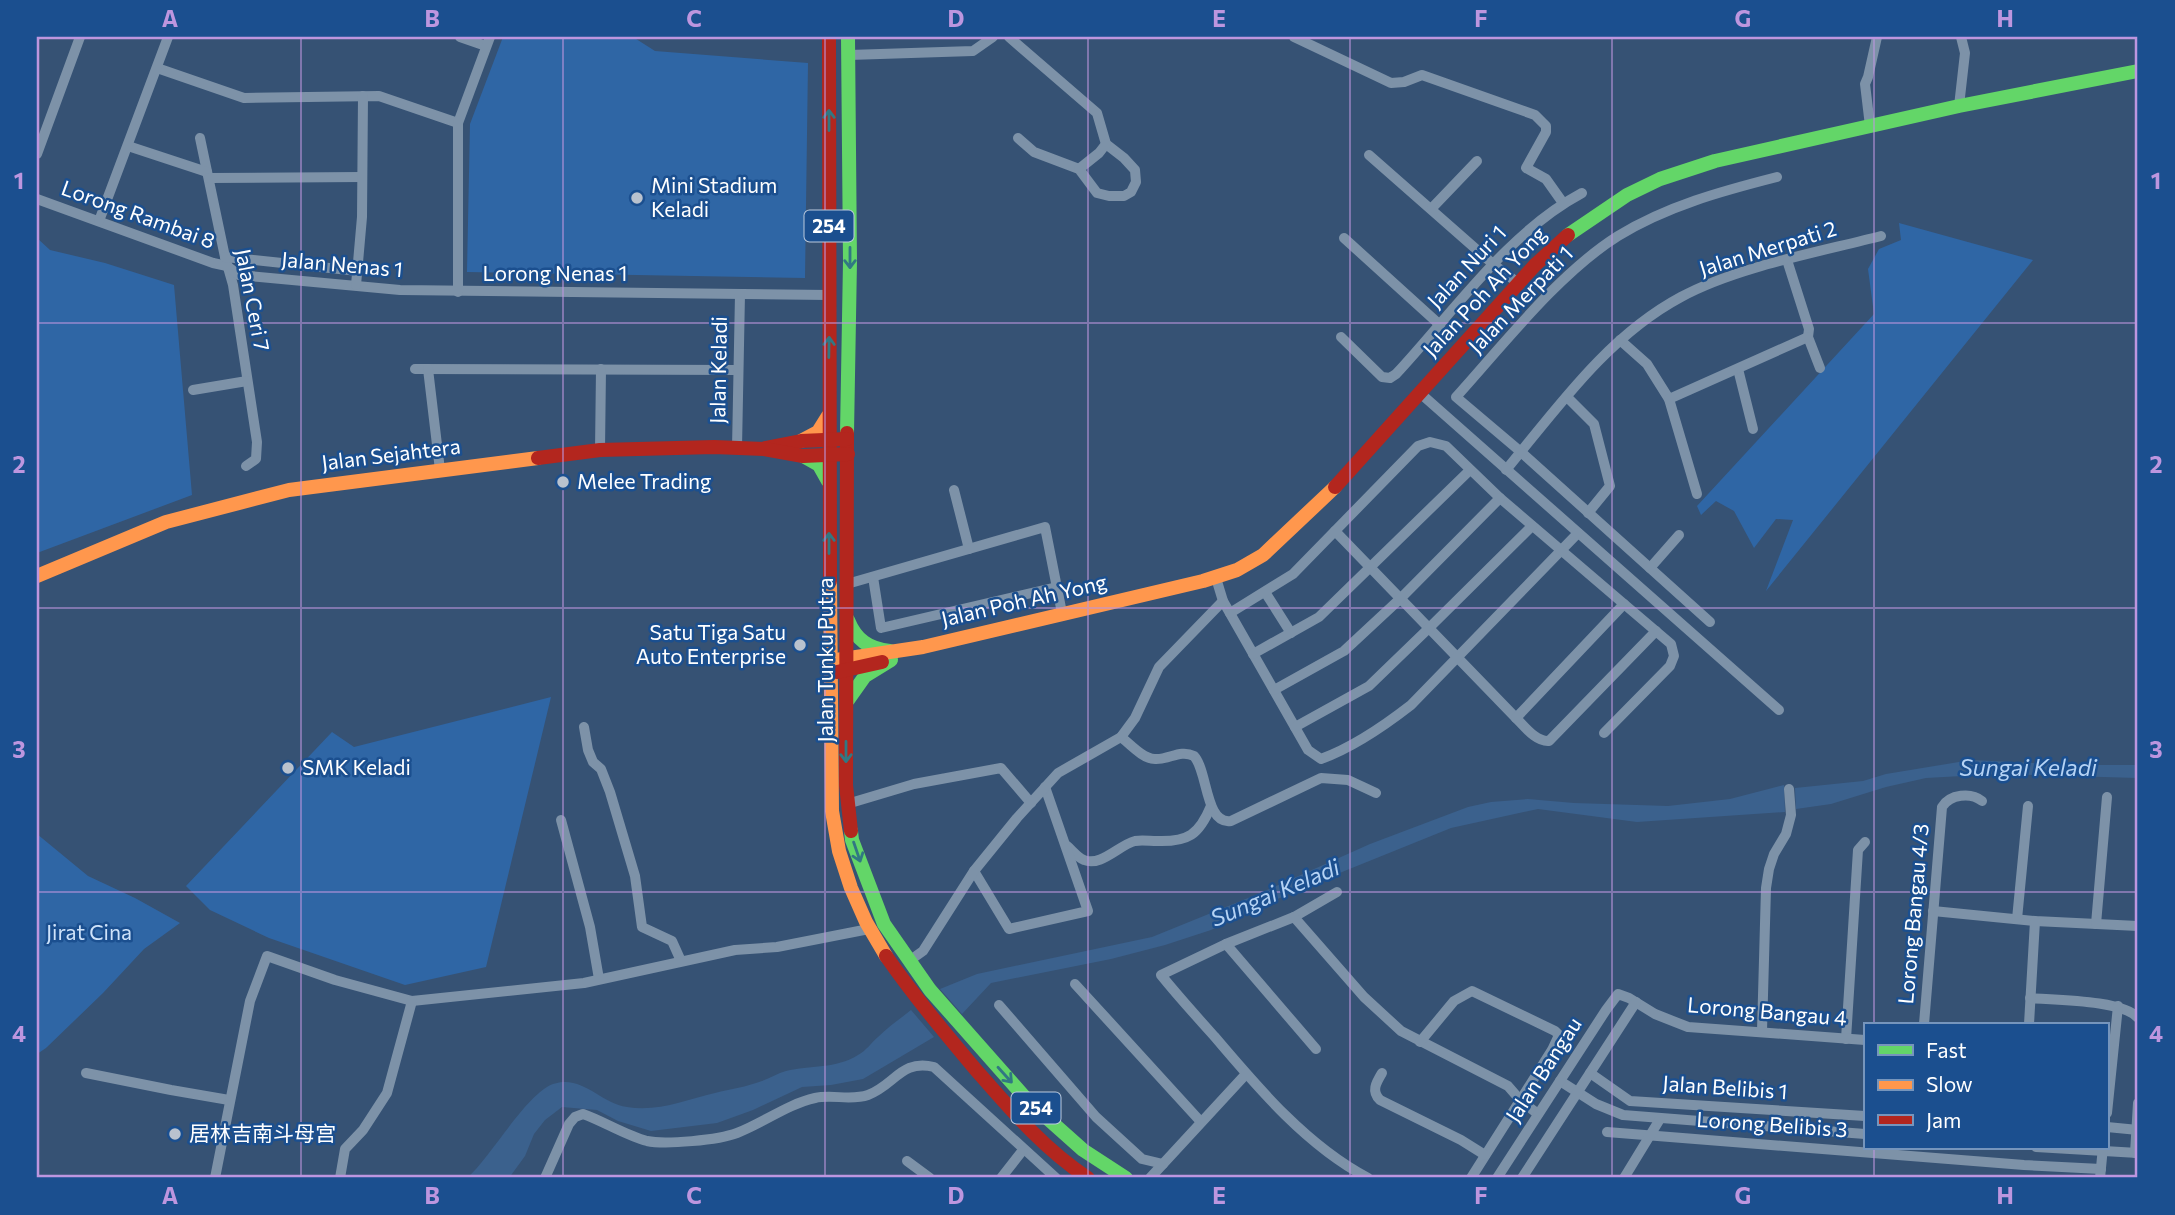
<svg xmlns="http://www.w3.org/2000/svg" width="2175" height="1215" font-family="Commissioner,'Noto Sans SC',sans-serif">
<rect width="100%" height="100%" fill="#365274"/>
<g fill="#2f66a5">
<path d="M 503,37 L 633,37 L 655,51 L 808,63 L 805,278 L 467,272 L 470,124 Z"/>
<path d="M 1899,223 L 2033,260 L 1766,591 L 1793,520 L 1776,519 L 1754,548 L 1734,511 L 1716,501 L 1701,515 L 1697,506 L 1874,314 L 1868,269 L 1879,249 L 1901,240 Z"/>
<path d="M 37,238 L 50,250 L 105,263 L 174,285 L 192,495 L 37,553 Z"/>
<path d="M 551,697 L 486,967 L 405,985 L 269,938 L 210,910 L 186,886 L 332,732 L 354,747 Z"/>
<path d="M 37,834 L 88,876 L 135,898 L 180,923 L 144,949 L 103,993 L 46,1048 L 37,1054 Z"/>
</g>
<g fill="#3b618d">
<path d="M 1971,760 L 2074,765 L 2138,765 L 2138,778 L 1998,774 L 1926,778 L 1886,787 L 1831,804 L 1796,809 L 1795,788 L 1863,781 L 1886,774 Z"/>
<path d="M 1784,785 L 1785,812 L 1637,822 L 1538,809 L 1451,828 L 1295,891 L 1211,930 L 1165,945 L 1111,959 L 991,983 L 962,1014 L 940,989 L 977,974 L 1152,937 L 1258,894 L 1370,844 L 1468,807 L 1491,802 L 1528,799 L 1574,803 L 1668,806 L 1730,799 Z"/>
<path d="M 911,1010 L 934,1037 L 863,1079 L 831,1085 L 802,1087 L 753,1110 L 717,1123 L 651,1131 L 618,1121 L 597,1110 L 562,1107 L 545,1120 L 534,1134 L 525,1156 L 509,1178 L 467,1178 C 491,1157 526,1094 553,1084 C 582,1074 600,1103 627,1107 C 658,1112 686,1100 715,1093 C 731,1089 746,1087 762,1081 C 770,1078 778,1073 786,1071 C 810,1065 836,1069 858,1055 C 866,1051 872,1042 878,1037 C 888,1027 900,1019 911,1010 Z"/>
</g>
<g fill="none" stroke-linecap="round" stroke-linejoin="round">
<g stroke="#7d92a8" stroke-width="10">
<path d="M 460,37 L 486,46"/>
<path d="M 1009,37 L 1097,113 L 1106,144 L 1124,158 L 1135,170 L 1136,182 L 1131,192 L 1124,196 L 1109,196 L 1097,193 L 1079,169 L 1034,152 L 1018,138"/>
<path d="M 1294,37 L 1391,83 L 1404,82 L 1422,75 L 1535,115 L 1546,126 L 1546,132 L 1526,168 L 1546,179 L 1563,203"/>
<path d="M 849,55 L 973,51 L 993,37"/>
<path d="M 157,68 L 244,98 L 379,96 L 458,123"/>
<path d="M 1959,106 L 1965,53 L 1961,37"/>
<path d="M 1870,126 L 1865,84 L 1868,77 L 1877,37"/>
<path d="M 200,138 L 225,257 L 233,285 L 257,442 L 256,459 L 246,466"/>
<path d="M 128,146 L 207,172"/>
<path d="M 37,154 L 80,37"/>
<path d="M 1369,155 L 1493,264 L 1518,283"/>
<path d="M 1079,169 L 1099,153 L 1106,144"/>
<path d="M 209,178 L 362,177"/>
<path d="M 37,199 L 213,263 L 227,266 L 239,275 L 400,290 L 829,295"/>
<path d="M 1432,208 L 1477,161"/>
<path d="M 99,221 L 168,37"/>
<path d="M 1344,238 L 1440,325"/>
<path d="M 225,257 L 358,271"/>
<path d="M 1787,260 L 1809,329 L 1808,337 L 1820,368"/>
<path d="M 356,285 L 362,217 L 363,96"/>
<path d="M 458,292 L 458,123 L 490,37"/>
<path d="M 1341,337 L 1382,377 L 1390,378 L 1396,374 C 1453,313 1507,233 1582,193"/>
<path d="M 1620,340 L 1647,364 L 1669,399 L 1697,494"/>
<path d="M 415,369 L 738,370"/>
<path d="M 428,369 L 440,470"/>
<path d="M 1738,369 L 1753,429"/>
<path d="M 193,390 L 247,381"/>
<path d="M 1420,393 L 1779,710"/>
<path d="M 1567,397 L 1594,424 L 1610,486 L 1588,513"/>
<path d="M 1669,399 L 1808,337"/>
<path d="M 737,448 L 740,294"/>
<path d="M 600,450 L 601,369"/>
<path d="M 1506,470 C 1558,407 1608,336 1681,297 C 1736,267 1819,252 1881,236"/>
<path d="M 954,490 L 969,549"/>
<path d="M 1335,531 L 1516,718 C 1525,727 1536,742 1549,741 L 1656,631"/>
<path d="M 1650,568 L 1679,535"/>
<path d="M 873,577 L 881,628 L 1057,587"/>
<path d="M 1216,578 L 1223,601 L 1308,750 L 1321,759 C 1354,747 1384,726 1411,705 L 1578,533"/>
<path d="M 847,584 L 1045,527 L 1062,613"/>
<path d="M 1265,592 L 1291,633"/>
<path d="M 1230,613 L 1293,574 L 1418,446 L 1430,442 L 1446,446 L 1500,498 L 1624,604 L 1516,718"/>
<path d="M 1710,622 L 1521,452 L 1456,397 C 1503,345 1559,273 1618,236 C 1667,206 1722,191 1777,177"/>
<path d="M 1253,654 L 1319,617 L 1470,470"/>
<path d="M 1274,690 L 1344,651 L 1401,598 L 1500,498"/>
<path d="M 584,727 L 588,750 L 593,762 L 601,769 L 610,792 L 635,876 L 642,927 L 672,941 L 681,961"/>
<path d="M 1295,727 L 1369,686 L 1429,628 L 1532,526"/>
<path d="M 1604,733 L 1670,666 L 1674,656 L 1671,644 L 1624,604"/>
<path d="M 1121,737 C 1130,744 1143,759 1155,759 C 1169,760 1180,749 1194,756 C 1208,771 1205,825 1231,821 L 1321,778 L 1348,780 L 1376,793"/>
<path d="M 847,804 L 914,784 L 1001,768 L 1031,803"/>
<path d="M 561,820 L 590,927 L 599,979"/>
<path d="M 1067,846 C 1072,850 1078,858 1084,860 C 1101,867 1119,845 1135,841 C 1141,840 1150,841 1157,841 C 1188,842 1199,835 1211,806"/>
<path d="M 974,871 L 1009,929 L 1088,911 L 1045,787"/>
<path d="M 1337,892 L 1294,917 L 1226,944 L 1161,975 C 1178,996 1196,1016 1214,1036 C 1258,1088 1307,1146 1368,1178"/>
<path d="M 1933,911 L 2035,921 L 2138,926"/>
<path d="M 1294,917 L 1364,997 L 1401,1031 L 1508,1086 L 1521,1101 L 1538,1114"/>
<path d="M 2017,919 L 2028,806"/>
<path d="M 2096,924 L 2107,797"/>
<path d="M 1226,944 L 1316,1049"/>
<path d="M 909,961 L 923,951 L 974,871 L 1017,818 L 1058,773 L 1121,737 L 1135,718 L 1159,667 L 1223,601"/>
<path d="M 1075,984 L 1201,1122"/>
<path d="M 2030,998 C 2055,1000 2124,1000 2138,1018"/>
<path d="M 999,1005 L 1096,1117 L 1142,1159 L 1163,1164"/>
<path d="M 1924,1024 L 1942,807 C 1950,794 1971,792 1982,801"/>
<path d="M 2029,1024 L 2035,921"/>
<path d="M 1762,1031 L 1766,888 L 1769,869 L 1774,854 L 1786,834 L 1791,815 L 1789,789"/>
<path d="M 1846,1039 L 1858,850 L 1865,842"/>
<path d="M 1420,1042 L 1454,1001 L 1472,991 L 1555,1031 L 1559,1035 L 1552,1050 L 1471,1178"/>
<path d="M 86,1073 L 171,1090 L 229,1100"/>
<path d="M 1382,1073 C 1376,1083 1371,1091 1380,1100 L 1461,1140 L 1485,1155"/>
<path d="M 1590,1073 L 1630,1101 L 1865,1116"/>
<path d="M 1560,1081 L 1596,1104 L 1623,1115 L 1865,1134"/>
<path d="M 2107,1113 L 2118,1006"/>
<path d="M 2107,1127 L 2138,1130"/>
<path d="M 1607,1132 L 2024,1165 L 2101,1169"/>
<path d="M 2036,1147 L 2138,1153"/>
<path d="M 2135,1153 L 2138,1103"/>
<path d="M 907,1161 L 930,1178"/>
<path d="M 215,1178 L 250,1001 L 267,956 L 335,980 L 412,1001 L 584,983 L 735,950 L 777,947 L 869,929"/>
<path d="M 340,1178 L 345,1149 L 363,1130 L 387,1093 L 412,1001"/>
<path d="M 545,1178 L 569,1124 L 575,1117 L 583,1114 C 603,1121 627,1136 647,1141 C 665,1145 719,1140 737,1133 C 763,1123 788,1104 815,1098 C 832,1094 851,1101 868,1095 C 895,1085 901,1059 934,1067 L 1056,1178"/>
<path d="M 1001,1178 L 1023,1150"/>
<path d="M 1150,1178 L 1246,1074"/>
<path d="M 1497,1178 L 1606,1010 L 1618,994 L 1629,998 L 1655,1014 L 1688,1027 L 1865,1040"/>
<path d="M 1522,1178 L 1636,1002"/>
<path d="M 1624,1178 L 1660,1119"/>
<path d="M 2100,1178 L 2103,1147"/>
</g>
<g stroke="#63d668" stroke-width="14">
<path d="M 1568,235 L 1627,195 L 1660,179 L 1715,161 L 1959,106 L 2138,71"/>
<path d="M 847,433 L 850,261 L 848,37"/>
<path d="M 803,456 L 819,465 L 828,481"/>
<path d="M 848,620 C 856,640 869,649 890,651"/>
<path d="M 848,700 L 865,676 L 891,660"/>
<path d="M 851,831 L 852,840 L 884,924 L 930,990 L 1028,1101 L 1083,1150 L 1126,1178"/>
</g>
<g stroke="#ff974d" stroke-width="14">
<path d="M 801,441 L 818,432 L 828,416"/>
<path d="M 37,576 L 166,522 L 289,490 L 538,458"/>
<path d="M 830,581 L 832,811 L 839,851 L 851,888 L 866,922 L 886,956"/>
<path d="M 836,660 L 923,647 L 1203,581 L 1237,570 L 1263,555 L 1335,487"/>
</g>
<g stroke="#b3261e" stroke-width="14">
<path d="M 829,37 L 830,581"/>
<path d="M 847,433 L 846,785 L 851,831"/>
<path d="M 765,448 L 801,441 L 847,439"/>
<path d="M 538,458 L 600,450 L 714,447 L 764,449 L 803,456 L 848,454"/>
<path d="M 1335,487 L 1535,265 L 1568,235"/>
<path d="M 837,672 L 882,662"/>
<path d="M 886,956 C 914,996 945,1033 976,1070 C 1011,1110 1044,1149 1088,1178"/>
</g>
</g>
<defs><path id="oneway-shaft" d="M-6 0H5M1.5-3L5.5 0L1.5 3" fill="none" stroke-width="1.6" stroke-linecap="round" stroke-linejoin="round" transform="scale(1.75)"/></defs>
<g stroke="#317883">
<use href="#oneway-shaft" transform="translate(829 120) rotate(-90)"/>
<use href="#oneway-shaft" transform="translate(850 258) rotate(90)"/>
<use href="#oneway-shaft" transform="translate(829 347) rotate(-89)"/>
<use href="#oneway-shaft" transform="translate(829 543) rotate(-90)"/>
<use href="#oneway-shaft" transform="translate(846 752) rotate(90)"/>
<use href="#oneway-shaft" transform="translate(857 852) rotate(71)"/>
<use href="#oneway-shaft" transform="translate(1005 1075) rotate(48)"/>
</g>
<path fill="none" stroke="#bd96df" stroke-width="2" stroke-opacity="0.55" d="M 301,37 L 301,1178M 563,37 L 563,1178M 825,37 L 825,1178M 1088,37 L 1088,1178M 1350,37 L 1350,1178M 1612,37 L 1612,1178M 1874,37 L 1874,1024M 37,323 L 2138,323M 37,608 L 2138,608M 37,892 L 2138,892M 1874,1147 L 1874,1178"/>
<g fill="#b9c2ce" stroke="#1b4f8f" stroke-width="2.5">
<circle cx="637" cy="198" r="7"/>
<circle cx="563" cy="482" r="7"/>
<circle cx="800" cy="645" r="7"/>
<circle cx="288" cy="768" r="7"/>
<circle cx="175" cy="1134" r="7"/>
</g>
<g text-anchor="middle" stroke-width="5" stroke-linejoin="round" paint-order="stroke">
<g fill="#1b4f8f" stroke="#bbcadd" stroke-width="2">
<rect x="804.5" y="210.5" width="49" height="31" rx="5"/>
<rect x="1011.5" y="1092.5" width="49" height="31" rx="5"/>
</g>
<g font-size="19" font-weight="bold" fill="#fff">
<text x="829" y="233">254</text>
<text x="1036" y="1115">254</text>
</g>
<g font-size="21" fill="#fff" stroke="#1b4f8f" text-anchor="start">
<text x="651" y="193">Mini Stadium<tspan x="651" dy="24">Keladi</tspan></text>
<text x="577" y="489">Melee Trading</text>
<text x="786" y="640" text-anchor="end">Satu Tiga Satu<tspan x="786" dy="24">Auto Enterprise</tspan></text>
<text x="302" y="775">SMK Keladi</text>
<text x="189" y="1141">居林吉南斗母宫</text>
</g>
<g font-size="21" fill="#fff" stroke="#1b4f8f">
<text transform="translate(138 215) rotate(20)" y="7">Lorong Rambai 8</text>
<text transform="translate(1768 249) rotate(-17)" y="7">Jalan Merpati 2</text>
<text transform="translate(342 265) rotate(5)" y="7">Jalan Nenas 1</text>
<text transform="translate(1467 267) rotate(-47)" y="7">Jalan Nuri 1</text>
<text x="555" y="281">Lorong Nenas 1</text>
<text transform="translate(1485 292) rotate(-47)" y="7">Jalan Poh Ah Yong</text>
<text transform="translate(252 300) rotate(79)" y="7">Jalan Ceri 7</text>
<text transform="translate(1521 300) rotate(-46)" y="7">Jalan Merpati 1</text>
<text transform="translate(719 370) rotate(-89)" y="7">Jalan Keladi</text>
<text transform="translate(391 455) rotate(-7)" y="7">Jalan Sejahtera</text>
<text transform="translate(1024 601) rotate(-13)" y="7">Jalan Poh Ah Yong</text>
<text transform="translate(826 660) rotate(-90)" y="7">Jalan Tunku Putra</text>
<text transform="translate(1914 914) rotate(-85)" y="7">Lorong Bangau 4/3</text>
<text transform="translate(1767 1012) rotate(5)" y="7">Lorong Bangau 4</text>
<text transform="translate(1544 1070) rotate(-57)" y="7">Jalan Bangau</text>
<text transform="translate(1725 1088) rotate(4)" y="7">Jalan Belibis 1</text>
<text transform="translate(1772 1125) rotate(4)" y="7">Lorong Belibis 3</text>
</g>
<g font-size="21" fill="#cfe3fa" stroke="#1b4f8f">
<text x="89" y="940">Jirat Cina</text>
</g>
<g font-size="23" font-style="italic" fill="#b5d3f5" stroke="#1b4f8f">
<text x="2028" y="776">Sungai Keladi</text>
<text transform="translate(1275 893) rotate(-23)" y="8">Sungai Keladi</text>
</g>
</g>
<rect width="2175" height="1215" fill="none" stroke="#1b4f8f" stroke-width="77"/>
<rect x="1864" y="1023" width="245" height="126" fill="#1b4f8f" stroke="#7695bc" stroke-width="2"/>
<rect x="1878" y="1045" width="35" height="10" fill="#63d668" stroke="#7695bc" stroke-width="2"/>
<text x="1926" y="1058" font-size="21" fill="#ffffff">Fast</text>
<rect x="1878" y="1080" width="35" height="10" fill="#ff974d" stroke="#7695bc" stroke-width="2"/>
<text x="1926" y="1092" font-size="21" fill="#ffffff">Slow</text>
<rect x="1878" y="1115" width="35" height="10" fill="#b3261e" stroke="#7695bc" stroke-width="2"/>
<text x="1926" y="1128" font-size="21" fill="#ffffff">Jam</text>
<rect x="38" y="38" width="2098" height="1138" fill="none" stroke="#bd96df" stroke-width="2.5"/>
<g font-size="23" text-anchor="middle" font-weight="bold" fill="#bd96df">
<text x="170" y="27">A</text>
<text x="432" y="27">B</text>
<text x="694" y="27">C</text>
<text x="956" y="27">D</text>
<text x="1219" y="27">E</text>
<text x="1481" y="27">F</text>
<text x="1743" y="27">G</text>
<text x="2005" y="27">H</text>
<text x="19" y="189">1</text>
<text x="2156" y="189">1</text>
<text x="19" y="473">2</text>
<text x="2156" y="473">2</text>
<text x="19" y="758">3</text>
<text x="2156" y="758">3</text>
<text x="19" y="1042">4</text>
<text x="2156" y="1042">4</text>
<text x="170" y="1204">A</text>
<text x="432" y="1204">B</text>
<text x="694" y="1204">C</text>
<text x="956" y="1204">D</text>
<text x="1219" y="1204">E</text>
<text x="1481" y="1204">F</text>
<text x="1743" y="1204">G</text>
<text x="2005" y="1204">H</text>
</g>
</svg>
